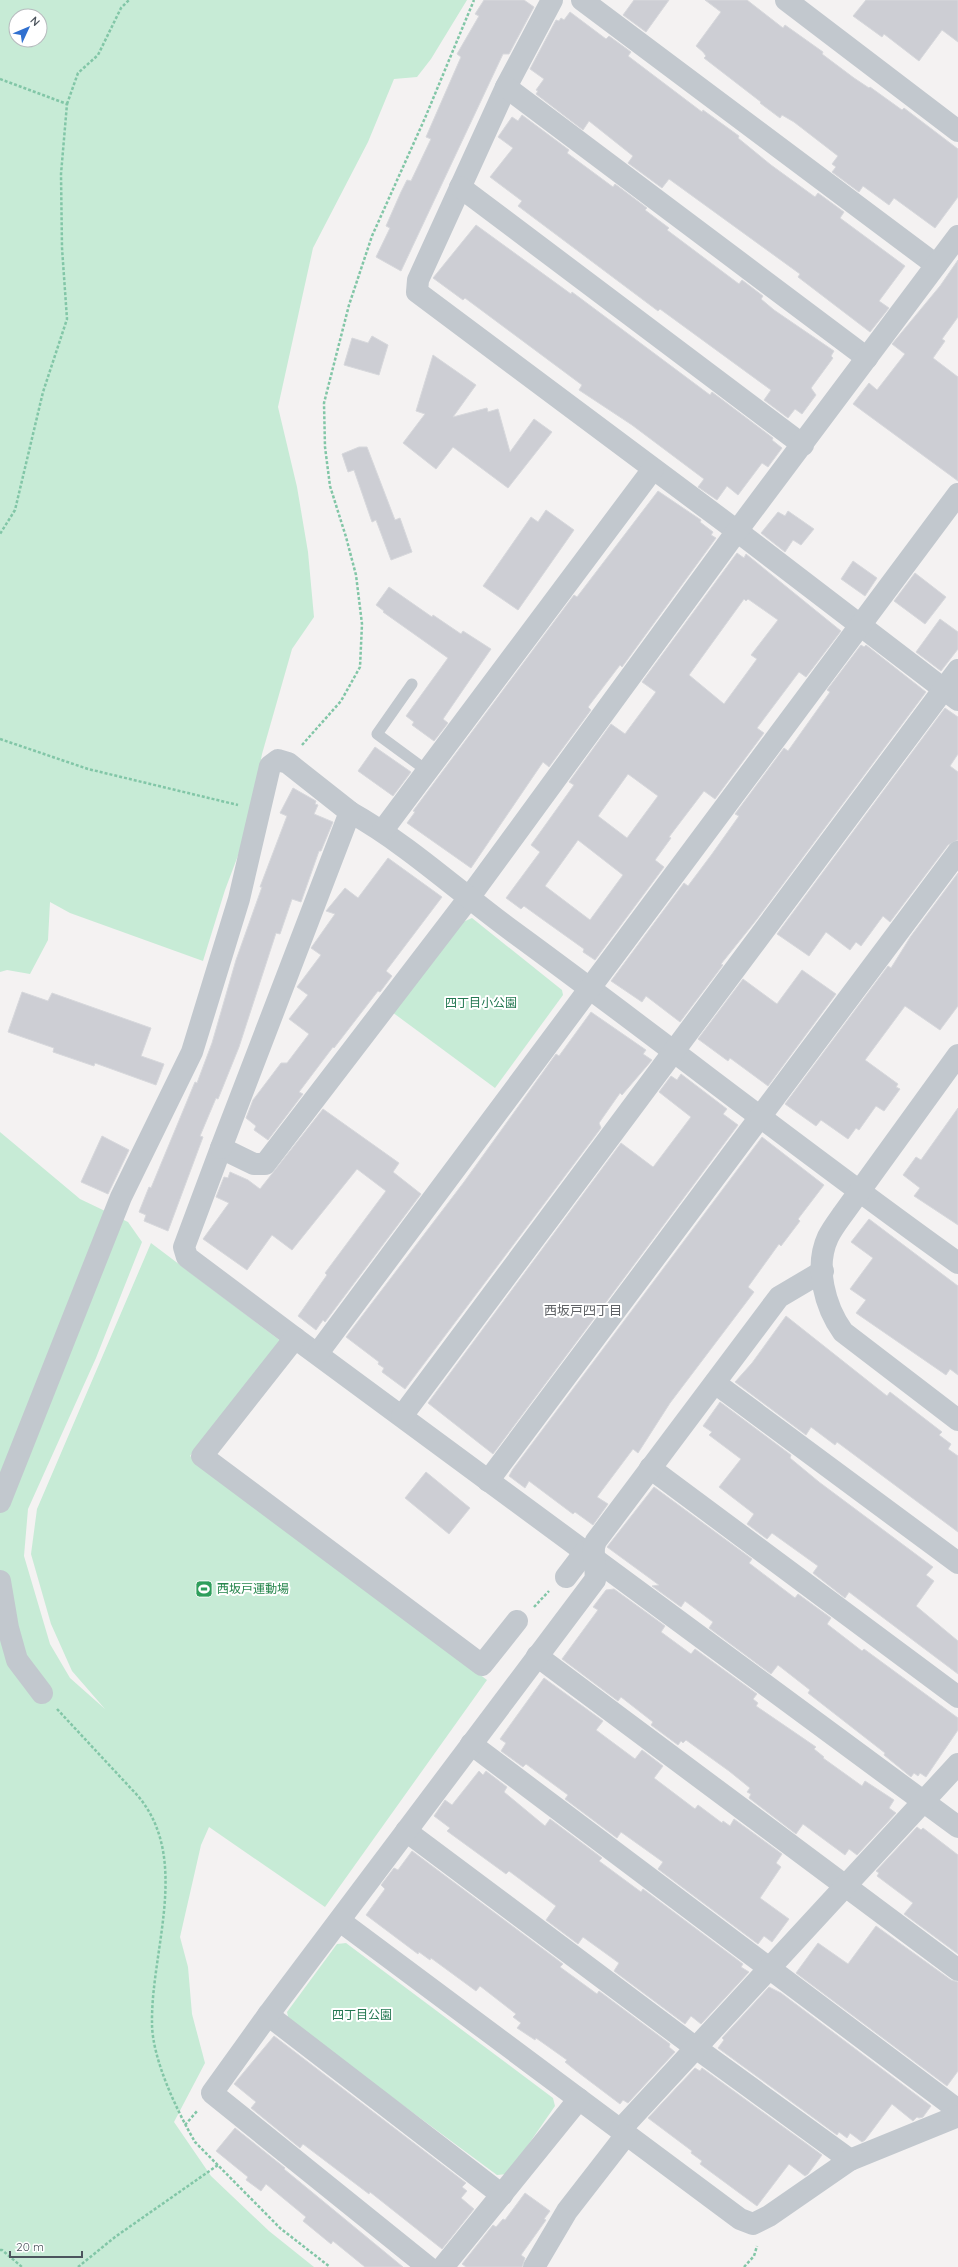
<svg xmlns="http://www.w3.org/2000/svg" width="958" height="2267" font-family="Quicksand,'Noto Sans JP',sans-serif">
<rect width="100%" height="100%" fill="#f4f2f2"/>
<g fill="#c7ebd6" fill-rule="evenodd">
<path d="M 0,0 L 467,0 L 431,59 L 417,77 L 394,79 L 368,142 L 313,248 L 278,407 L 297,487 L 308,552 L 314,617 L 292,649 L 262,754 L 248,829 L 225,890 L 203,961 L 70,913 L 50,902 L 48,940 L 30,974 L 7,970 L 0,972 ZM 16,16 L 40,16 L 40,40 L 16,40 Z"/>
<path d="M 472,918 L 562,990 L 563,995 L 495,1088 L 392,1012 L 463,922 Z"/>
<path d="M 0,1132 L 80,1199 L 128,1222 L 142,1242 L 96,1358 L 28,1509 L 24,1556 L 50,1644 L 70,1678 L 105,1709 L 72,1671 L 51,1624 L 31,1554 L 37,1509 L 151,1243 L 282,1342 L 190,1456 L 487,1680 L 325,1907 L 209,1827 L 201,1845 L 180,1937 L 188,1967 L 192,2014 L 205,2063 L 174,2122 L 211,2176 L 269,2231 L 314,2267 L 0,2267 Z"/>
<path d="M 346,1943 L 553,2098 L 555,2106 L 508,2174 L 497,2175 L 289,2021 L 287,2012 L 337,1944 Z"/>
</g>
<g fill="#cdced4" stroke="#d7d8dc" fill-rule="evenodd">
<path d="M 484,0 L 524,0 L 534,7 L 509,54 L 503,54 L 401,271 L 376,257 L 390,228 L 386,226 L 401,192 L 407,180 L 411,181 L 431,139 L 426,137 L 461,57 L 457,54 L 479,16 L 475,14 Z"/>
<path d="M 634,0 L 669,0 L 646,32 L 623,15 Z"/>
<path d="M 705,0 L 747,0 L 783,28 L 785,25 L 823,52 L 822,54 L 854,78 L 869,88 L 870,87 L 902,110 L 904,108 L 958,149 L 958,197 L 935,228 L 894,198 L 889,205 L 863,186 L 859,192 L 832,172 L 836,167 L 832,164 L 838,156 L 794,122 L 782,115 L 780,118 L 760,103 L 761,102 L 704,58 L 706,56 L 703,52 L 696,46 L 721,12 Z"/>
<path d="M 866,0 L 958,0 L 958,42 L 942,30 L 919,61 L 884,34 L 882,37 L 853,16 Z"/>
<path d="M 570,12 L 606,39 L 609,36 L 631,52 L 628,56 L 702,112 L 703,110 L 739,136 L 738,138 L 771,165 L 815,197 L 818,193 L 844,212 L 840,218 L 905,266 L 879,301 L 889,308 L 870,332 L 798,277 L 800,274 L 669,179 L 662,188 L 628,163 L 633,156 L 589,121 L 583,130 L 536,94 L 538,91 L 536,90 L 544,79 L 530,69 L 556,20 L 559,21 L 561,18 L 564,20 Z"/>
<path d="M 522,115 L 569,150 L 567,153 L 613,187 L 615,184 L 647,208 L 645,210 L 669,228 L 667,230 L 739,284 L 742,280 L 763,296 L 761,299 L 774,310 L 834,351 L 831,356 L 833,358 L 811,388 L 816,395 L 802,414 L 795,409 L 788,418 L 764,400 L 771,390 L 660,309 L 658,311 L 518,206 L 522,201 L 490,177 L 513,148 L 498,137 L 512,117 L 518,121 Z"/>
<path d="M 476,225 L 571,294 L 572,292 L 710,395 L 712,392 L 773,438 L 772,440 L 782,448 L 768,467 L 762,463 L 738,495 L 727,486 L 717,500 L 698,487 L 704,479 L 632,425 L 579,390 L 582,385 L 465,298 L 463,300 L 433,278 Z"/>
<path d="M 958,260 L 958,317 L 942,339 L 945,341 L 933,358 L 958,377 L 958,481 L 853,404 L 869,383 L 877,390 L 905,354 L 892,344 L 940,286 Z"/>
<path d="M 372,336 L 388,345 L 379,375 L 344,365 L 352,338 L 368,343 Z"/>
<path d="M 433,355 L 476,385 L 453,417 L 487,408 L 488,412 L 498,409 L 510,452 L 534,419 L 552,432 L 508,488 L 453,447 L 436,469 L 403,443 L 425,414 L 416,411 Z"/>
<path d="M 359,447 L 367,447 L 395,520 L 400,518 L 412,552 L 391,560 L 376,520 L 372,522 L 354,470 L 348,472 L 342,454 Z"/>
<path d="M 658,491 L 701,520 L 700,522 L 713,532 L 711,535 L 716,538 L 622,667 L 620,665 L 588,707 L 591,710 L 549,767 L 543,762 L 471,868 L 407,823 L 415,812 L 413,811 L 574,595 L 577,597 Z"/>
<path d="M 546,510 L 574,530 L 518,610 L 483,586 L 531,517 L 538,522 Z"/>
<path d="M 788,511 L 814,529 L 801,545 L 793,540 L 785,552 L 761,533 L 778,512 L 785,516 Z"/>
<path d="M 737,553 L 744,558 L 746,554 L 841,631 L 806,677 L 799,672 L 757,728 L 764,733 L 715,799 L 704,791 L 669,837 L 671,838 L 655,860 L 664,867 L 595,960 L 583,952 L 584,949 L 542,919 L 524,906 L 521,909 L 506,898 L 540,852 L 531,845 L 574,785 L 569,782 L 611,724 L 625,734 L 656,692 L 642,682 ZM 744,599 L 746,601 L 748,599 L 778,620 L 751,655 L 757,659 L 724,704 L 689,675 ZM 628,774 L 658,796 L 627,838 L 598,816 ZM 578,840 L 623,875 L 590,920 L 545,886 Z"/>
<path d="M 853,561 L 877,578 L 865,596 L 841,579 Z"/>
<path d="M 915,573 L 946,597 L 925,624 L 894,601 Z"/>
<path d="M 389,587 L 432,617 L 433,615 L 461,634 L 463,631 L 491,649 L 443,719 L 448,723 L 434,741 L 412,725 L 414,722 L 406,716 L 448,658 L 383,612 L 384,611 L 376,605 Z"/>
<path d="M 940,619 L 958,632 L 958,649 L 941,671 L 916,652 Z"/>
<path d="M 861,645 L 864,647 L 866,645 L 926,692 L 757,919 L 721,964 L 723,965 L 680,1022 L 646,996 L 642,1002 L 611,981 L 684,883 L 688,886 L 712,854 L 739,816 L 735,814 L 784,748 L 788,751 L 830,692 L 827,690 Z"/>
<path d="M 945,708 L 958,717 L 958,754 L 950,766 L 958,772 L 958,840 L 948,845 L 890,922 L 883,916 L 861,946 L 856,942 L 850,950 L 826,932 L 809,956 L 777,934 Z"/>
<path d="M 375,747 L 411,772 L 393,796 L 358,771 Z"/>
<path d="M 293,788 L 316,801 L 315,804 L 318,805 L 314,814 L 333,822 L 321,851 L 319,851 L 301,902 L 292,899 L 280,934 L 276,933 L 239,1047 L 218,1099 L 216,1098 L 200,1136 L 203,1137 L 168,1231 L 144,1221 L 146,1215 L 139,1212 L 149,1187 L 151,1188 L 195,1082 L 197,1083 L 212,1043 L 236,960 L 262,887 L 260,887 L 287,816 L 280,813 Z"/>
<path d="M 388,858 L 442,897 L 386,971 L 392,976 L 380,992 L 378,991 L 334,1048 L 333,1047 L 299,1092 L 303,1094 L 268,1140 L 254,1130 L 256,1126 L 246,1118 L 253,1100 L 281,1063 L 287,1063 L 309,1034 L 289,1019 L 308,995 L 297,987 L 321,955 L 311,948 L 335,914 L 326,911 L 345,888 L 358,898 Z"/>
<path d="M 958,873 L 958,1006 L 940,1030 L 905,1006 L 865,1060 L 898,1084 L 896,1087 L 900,1089 L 884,1111 L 876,1106 L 859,1130 L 856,1128 L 848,1139 L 821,1120 L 816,1126 L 785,1104 L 888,966 L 891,968 L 911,936 Z"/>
<path d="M 802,970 L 836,994 L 768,1086 L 730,1058 L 728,1061 L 698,1039 L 743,979 L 777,1004 Z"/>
<path d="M 22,992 L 48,1001 L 52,993 L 151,1028 L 141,1056 L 164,1064 L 156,1085 L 95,1063 L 94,1066 L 53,1052 L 54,1048 L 8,1032 Z"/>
<path d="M 591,1012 L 646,1050 L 643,1054 L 652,1060 L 622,1095 L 620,1093 L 599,1123 L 601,1128 L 405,1389 L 382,1372 L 384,1368 L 378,1364 L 379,1362 L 346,1337 L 464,1182 L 556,1054 L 559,1056 Z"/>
<path d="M 681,1074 L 727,1109 L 723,1114 L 738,1125 L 493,1454 L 428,1403 L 621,1143 L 653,1167 L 654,1166 L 691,1117 L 659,1092 L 671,1076 L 677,1080 Z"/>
<path d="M 958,1108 L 958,1225 L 914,1196 L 920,1188 L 903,1175 L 916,1157 L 921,1160 Z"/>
<path d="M 323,1109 L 399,1163 L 393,1172 L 421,1194 L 325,1322 L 323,1320 L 316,1330 L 298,1316 L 327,1275 L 325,1273 L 386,1191 L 357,1169 L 292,1250 L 272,1235 L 247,1270 L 203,1239 L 229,1203 L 216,1197 L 224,1177 L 228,1178 L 230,1172 L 248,1180 L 260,1189 Z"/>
<path d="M 102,1136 L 129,1150 L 108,1194 L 81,1182 Z"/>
<path d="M 762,1137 L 824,1185 L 798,1219 L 800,1221 L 781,1246 L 779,1244 L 748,1287 L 754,1292 L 670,1403 L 638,1453 L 633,1449 L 597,1497 L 608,1504 L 593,1525 L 575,1512 L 573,1514 L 529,1481 L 525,1488 L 509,1476 L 513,1469 Z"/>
<path d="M 869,1219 L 958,1286 L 958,1375 L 950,1369 L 946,1375 L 856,1313 L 866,1300 L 850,1289 L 873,1258 L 851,1242 Z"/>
<path d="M 786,1316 L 887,1396 L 890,1392 L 942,1432 L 939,1435 L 951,1444 L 948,1449 L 958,1456 L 958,1532 L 837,1442 L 835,1445 L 811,1427 L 806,1435 L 735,1382 L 752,1363 Z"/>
<path d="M 720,1402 L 791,1455 L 790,1458 L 819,1482 L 933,1567 L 926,1575 L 934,1581 L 916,1606 L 958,1641 L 958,1674 L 849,1592 L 845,1598 L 813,1573 L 818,1566 L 772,1533 L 767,1539 L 747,1524 L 754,1514 L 719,1487 L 741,1459 L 709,1435 L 712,1432 L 703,1426 Z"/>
<path d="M 426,1472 L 470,1508 L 449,1534 L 405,1498 Z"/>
<path d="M 654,1487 L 752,1559 L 749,1563 L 795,1598 L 798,1594 L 831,1618 L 827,1624 L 862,1651 L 864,1649 L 958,1718 L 958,1730 L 926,1777 L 920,1773 L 918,1776 L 914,1773 L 911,1777 L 884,1755 L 885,1753 L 808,1693 L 810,1690 L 778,1665 L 771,1674 L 709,1628 L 713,1622 L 685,1601 L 681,1607 L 652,1586 L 659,1585 L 607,1547 Z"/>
<path d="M 614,1589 L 665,1626 L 661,1632 L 691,1654 L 695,1649 L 757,1694 L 753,1699 L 758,1703 L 756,1706 L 816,1747 L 814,1749 L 824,1757 L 823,1758 L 862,1786 L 865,1781 L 894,1800 L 889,1808 L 896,1813 L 857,1855 L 849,1849 L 845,1855 L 803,1824 L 796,1834 L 749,1798 L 751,1794 L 747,1792 L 750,1788 L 729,1771 L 686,1740 L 683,1743 L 681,1741 L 678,1745 L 651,1725 L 653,1722 L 621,1697 L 618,1701 L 562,1659 L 598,1610 L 593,1607 L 606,1590 Z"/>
<path d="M 544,1678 L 603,1721 L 596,1730 L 635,1759 L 642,1750 L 663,1766 L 654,1778 L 695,1809 L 698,1805 L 722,1823 L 723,1821 L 730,1826 L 734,1819 L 782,1854 L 776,1863 L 781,1867 L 760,1898 L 789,1919 L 772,1942 L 764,1936 L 758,1944 L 658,1869 L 663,1862 L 621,1832 L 617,1838 L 565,1799 L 568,1795 L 526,1764 L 523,1767 L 501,1751 L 506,1743 L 500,1739 Z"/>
<path d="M 479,1771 L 483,1775 L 486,1771 L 507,1787 L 504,1792 L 545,1826 L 550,1819 L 602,1858 L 599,1861 L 641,1892 L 643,1889 L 743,1964 L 741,1967 L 749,1972 L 701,2024 L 691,2016 L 685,2024 L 614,1971 L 619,1963 L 583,1937 L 578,1944 L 546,1920 L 556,1906 L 509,1871 L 506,1874 L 447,1831 L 450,1828 L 434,1816 L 445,1800 L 452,1805 Z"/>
<path d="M 917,1827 L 921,1830 L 923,1828 L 958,1855 L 958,1954 L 904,1914 L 913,1903 L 877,1876 L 879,1873 L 876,1871 Z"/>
<path d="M 412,1851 L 563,1964 L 560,1967 L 597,1994 L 599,1991 L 670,2044 L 669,2047 L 675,2052 L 628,2103 L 623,2100 L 620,2104 L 575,2070 L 565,2062 L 567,2060 L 536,2038 L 535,2040 L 517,2028 L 521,2023 L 513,2017 L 516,2014 L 480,1986 L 476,1991 L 431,1958 L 430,1960 L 419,1952 L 418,1954 L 366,1915 L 385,1889 L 381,1885 L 394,1868 L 398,1870 Z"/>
<path d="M 876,1926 L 951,1980 L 958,1982 L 958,2071 L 947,2086 L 796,1973 L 818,1943 L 848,1964 Z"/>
<path d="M 769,1987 L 781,1993 L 931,2106 L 923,2117 L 919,2118 L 917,2117 L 913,2121 L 892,2104 L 865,2140 L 862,2142 L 850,2133 L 847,2138 L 839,2132 L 837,2135 L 718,2048 L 724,2040 L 722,2038 Z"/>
<path d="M 274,2036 L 466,2183 L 462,2187 L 467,2191 L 461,2198 L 474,2209 L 442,2249 L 370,2192 L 369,2194 L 303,2144 L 300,2148 L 251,2108 L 256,2102 L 234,2084 Z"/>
<path d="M 695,2068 L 700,2071 L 702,2068 L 822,2155 L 808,2174 L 805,2176 L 789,2164 L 757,2206 L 700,2164 L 702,2161 L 691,2153 L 692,2151 L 648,2118 Z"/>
<path d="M 235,2128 L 285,2168 L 284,2169 L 403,2267 L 365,2267 L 333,2241 L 331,2244 L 303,2221 L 306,2217 L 266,2184 L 261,2191 L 246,2180 L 248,2177 L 216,2151 Z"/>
<path d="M 525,2193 L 550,2211 L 544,2219 L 546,2220 L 521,2255 L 525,2258 L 522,2267 L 466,2267 L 462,2264 L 493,2225 L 496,2227 L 503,2219 L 505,2220 Z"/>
</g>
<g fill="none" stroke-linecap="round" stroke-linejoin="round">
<g stroke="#82c6a7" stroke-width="2.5" stroke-dasharray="3 2" stroke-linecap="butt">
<path d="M 0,79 L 67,104 L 61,174 L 62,248 L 67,319 L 43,392 L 15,510 L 0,534"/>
<path d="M 67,104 L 78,73 L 98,55 L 121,8 L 129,0"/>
<path d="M 0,739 L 88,769 L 238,805"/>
<path d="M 302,745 L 341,701 L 360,667 L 362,624 L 356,575 L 346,537 L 330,486 L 325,447 L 324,403 L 349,305 L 372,236 L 425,118 L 474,0"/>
<path d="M 534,1607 L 549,1591"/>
<path d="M 57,1709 L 138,1796 C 191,1859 151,1949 152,2023 C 152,2059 177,2111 195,2142 L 280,2228 L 330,2267"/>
<path d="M 185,2125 L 198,2110"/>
<path d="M 0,2250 L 2,2250 L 22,2267"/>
<path d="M 78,2267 L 115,2237 L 218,2165"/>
<path d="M 744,2267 L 754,2256 L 757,2246"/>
</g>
<path stroke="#c2c8ce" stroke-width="11" d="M 412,684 L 377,734 L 426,770"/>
<g stroke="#c2c8ce" stroke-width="22">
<path d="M 552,0 L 506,87 L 418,280 L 417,292 L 737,531 L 958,700"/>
<path d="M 582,0 L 936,265"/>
<path d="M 786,0 L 958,131"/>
<path d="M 506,87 L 867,358"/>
<path d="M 460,187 L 803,445"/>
<path d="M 958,236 L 737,531 L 468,899 L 265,1164 L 254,1164 L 221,1148 L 184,1247 L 187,1257 L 295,1338 L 958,1827"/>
<path d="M 350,812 C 409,845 460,893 515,933 C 664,1042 808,1156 958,1263"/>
<path d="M 383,830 L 653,469"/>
<path d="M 295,1338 L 202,1456 L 482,1665 L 517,1621"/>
<path d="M 318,1353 L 958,494"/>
<path d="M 715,1383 L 958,1563"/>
<path d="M 402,1416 L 958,670"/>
<path d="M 650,1468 L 958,1697"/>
<path d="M 488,1481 L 958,852"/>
<path d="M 0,1502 L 121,1197 L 192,1052 L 239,899 L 270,766 L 278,760 L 288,763 L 350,812 L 221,1148"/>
<path d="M 566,1577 L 585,1552"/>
<path d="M 0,1581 L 8,1628 L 17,1660 L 42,1693"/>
<path d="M 537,1656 L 958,1970"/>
<path d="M 471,1744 L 958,2110"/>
<path d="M 406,1831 L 696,2048 L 850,2160"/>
<path d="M 340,1921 L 740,2219 L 753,2224 L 769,2216 L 850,2160 L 958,2116"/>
<path d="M 268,2015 L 502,2195"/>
<path d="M 620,2130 L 958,1764"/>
<path d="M 428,2267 L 212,2093 L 268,2015 L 595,1580 C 598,1567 590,1553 596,1541 L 779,1297 L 823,1271"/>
<path d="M 443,2267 L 579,2099"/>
<path d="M 534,2267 L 567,2211 L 626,2135"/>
</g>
<path stroke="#c2c8ce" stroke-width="22" d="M 958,1055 L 843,1214 C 838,1221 832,1229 828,1237 C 814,1267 825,1307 843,1332 L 958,1420"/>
</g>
<defs>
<g id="stadium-square" transform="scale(0.9)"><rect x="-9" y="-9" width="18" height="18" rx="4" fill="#2e9e5b" stroke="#fff"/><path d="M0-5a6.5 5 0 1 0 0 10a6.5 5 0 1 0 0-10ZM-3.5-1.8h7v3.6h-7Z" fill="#fff"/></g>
</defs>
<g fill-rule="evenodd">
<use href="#stadium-square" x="204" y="1589"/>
</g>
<g text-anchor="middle" stroke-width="4" stroke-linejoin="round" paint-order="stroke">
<g font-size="12" fill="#237851" stroke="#fff">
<text x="481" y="1007">四丁目小公園</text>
<text x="362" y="2019">四丁目公園</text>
</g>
<g font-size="12" fill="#27864d" stroke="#fff" text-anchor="start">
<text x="217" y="1593">西坂戸運動場</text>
</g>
<g font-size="13" fill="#5f6266" stroke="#fff">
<text x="583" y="1315">西坂戸四丁目</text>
</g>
</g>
<g transform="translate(28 28) rotate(46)"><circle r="19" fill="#ffffff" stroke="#b7bbbe"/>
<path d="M0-3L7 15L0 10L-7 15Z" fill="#3070d0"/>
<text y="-6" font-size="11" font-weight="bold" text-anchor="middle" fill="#4c545d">N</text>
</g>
<path d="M10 2251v6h72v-6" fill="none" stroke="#4c545d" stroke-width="2"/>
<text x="16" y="2251" font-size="12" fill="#4c545d" stroke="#ffffff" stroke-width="3" paint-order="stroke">20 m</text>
</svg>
